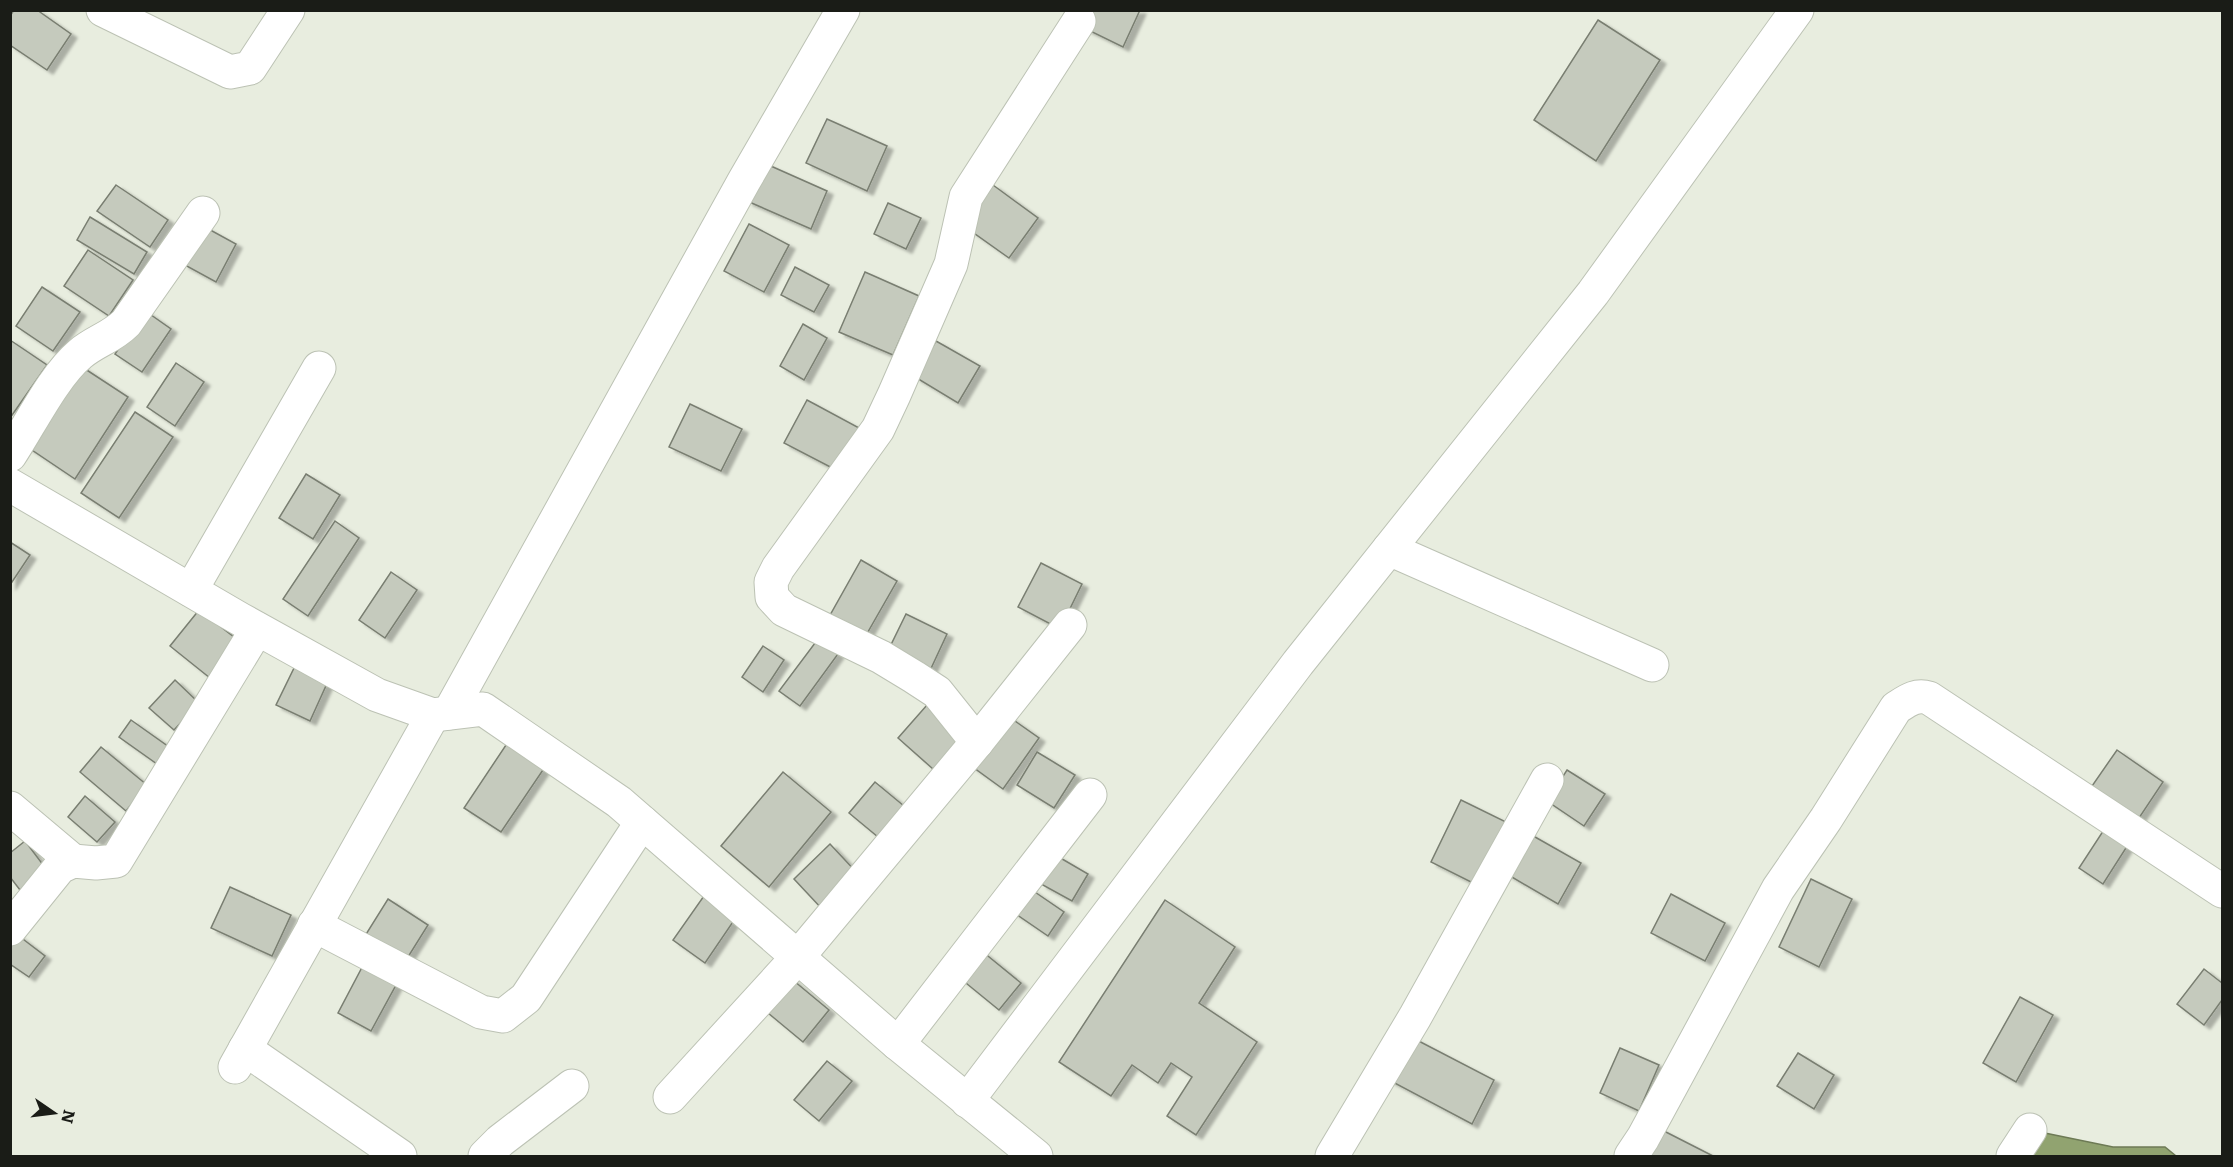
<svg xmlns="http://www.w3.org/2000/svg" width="2233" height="1167" font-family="Literata,serif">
<defs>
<filter id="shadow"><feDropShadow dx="6" dy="4" stdDeviation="1.5" flood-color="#0004"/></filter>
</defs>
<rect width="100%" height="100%" fill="#e8eddf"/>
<path fill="#91a370" stroke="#6d7a55" stroke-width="1.5" d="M 2040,1132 L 2113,1147 L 2165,1147 L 2176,1156 L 2024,1156 Z"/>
<g fill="#c5cabd" stroke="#797e71" stroke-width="1.5" filter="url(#shadow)">
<path d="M 14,10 L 37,10 L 71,34 L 47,70 L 10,45 L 10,16 Z"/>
<path d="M 1092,10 L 1140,10 L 1123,47 L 1084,28 Z"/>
<path d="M 1598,20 L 1660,60 L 1596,161 L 1534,120 Z"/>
<path d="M 827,119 L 887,146 L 867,191 L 806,163 Z"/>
<path d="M 764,163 L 827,191 L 811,229 L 747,201 Z"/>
<path d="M 116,185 L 168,220 L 150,247 L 97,211 Z"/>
<path d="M 993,185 L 1038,218 L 1009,258 L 964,226 Z"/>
<path d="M 888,203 L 921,218 L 906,249 L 874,234 Z"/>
<path d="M 90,217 L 147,252 L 134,274 L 77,240 Z"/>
<path d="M 749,224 L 789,245 L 764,292 L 724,271 Z"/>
<path d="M 203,226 L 236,244 L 216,282 L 183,264 Z"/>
<path d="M 88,250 L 133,280 L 109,316 L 64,286 Z"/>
<path d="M 795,267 L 829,285 L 814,312 L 781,295 Z"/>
<path d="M 865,272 L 919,296 L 893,355 L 839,332 Z"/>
<path d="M 42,287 L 80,312 L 53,351 L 16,326 Z"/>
<path d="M 144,310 L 171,329 L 142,372 L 115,354 Z"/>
<path d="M 803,324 L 827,338 L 804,380 L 780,366 Z"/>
<path d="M 10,340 L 47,365 L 10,418 Z"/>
<path d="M 936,341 L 980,366 L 958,403 L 915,377 Z"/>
<path d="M 76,363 L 128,397 L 75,479 L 23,444 Z"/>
<path d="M 176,363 L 204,382 L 175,426 L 147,407 Z"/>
<path d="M 807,400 L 861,429 L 838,471 L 784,443 Z"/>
<path d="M 690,404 L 742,429 L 721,471 L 669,447 Z"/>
<path d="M 135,412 L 173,437 L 119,518 L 81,493 Z"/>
<path d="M 306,474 L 340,495 L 313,539 L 279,518 Z"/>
<path d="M 335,521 L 359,538 L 308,616 L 283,599 Z"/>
<path d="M 10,542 L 30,555 L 10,585 Z"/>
<path d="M 861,560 L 897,581 L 865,637 L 829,617 Z"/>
<path d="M 1041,563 L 1082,584 L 1060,629 L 1018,607 Z"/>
<path d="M 391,572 L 417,590 L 385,638 L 359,620 Z"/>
<path d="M 199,610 L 239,641 L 210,678 L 170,646 Z"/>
<path d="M 906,614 L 947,634 L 927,677 L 885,657 Z"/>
<path d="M 818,639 L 838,654 L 800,706 L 779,691 Z"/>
<path d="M 763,646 L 784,660 L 763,692 L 742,677 Z"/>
<path d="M 296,664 L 329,679 L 310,721 L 276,705 Z"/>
<path d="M 175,680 L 199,703 L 174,730 L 149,708 Z"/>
<path d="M 927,705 L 962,737 L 933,769 L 898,738 Z"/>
<path d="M 1005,714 L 1039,738 L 1003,789 L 970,765 Z"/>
<path d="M 131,720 L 169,747 L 157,764 L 119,737 Z"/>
<path d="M 508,742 L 545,767 L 501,832 L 464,808 Z"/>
<path d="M 101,747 L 147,785 L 126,811 L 80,772 Z"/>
<path d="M 2117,750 L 2163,782 L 2139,818 L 2092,786 Z"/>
<path d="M 1037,752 L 1075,775 L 1054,808 L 1017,785 Z"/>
<path d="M 1567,770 L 1605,794 L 1584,826 L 1547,801 Z"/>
<path d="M 783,772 L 831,812 L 769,887 L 721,846 Z"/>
<path d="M 875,782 L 904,806 L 878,837 L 849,813 Z"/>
<path d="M 85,796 L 115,822 L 97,842 L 68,817 Z"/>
<path d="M 1461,800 L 1506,822 L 1475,884 L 1431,862 Z"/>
<path d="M 2109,822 L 2133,837 L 2103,884 L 2079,868 Z"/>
<path d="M 1528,833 L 1581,863 L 1558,904 L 1505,873 Z"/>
<path d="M 25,841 L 47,870 L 20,890 L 10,877 L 10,853 Z"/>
<path d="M 830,844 L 859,875 L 823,910 L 794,879 Z"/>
<path d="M 1057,856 L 1088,874 L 1072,901 L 1041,884 Z"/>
<path d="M 1811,879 L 1852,899 L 1819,967 L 1779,947 Z"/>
<path d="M 230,887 L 291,915 L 272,956 L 211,928 Z"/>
<path d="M 1029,888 L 1064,912 L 1048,936 L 1013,912 Z"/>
<path d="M 706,893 L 737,916 L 705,963 L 673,940 Z"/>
<path d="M 1671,894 L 1725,923 L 1705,961 L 1651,933 Z"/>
<path d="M 388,899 L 428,925 L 403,965 L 363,939 Z"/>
<path d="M 1165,900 L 1235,947 L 1199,1003 L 1257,1042 L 1196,1135 L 1167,1116 L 1192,1077 L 1171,1063 L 1158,1083 L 1132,1065 L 1111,1096 L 1059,1062 Z"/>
<path d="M 15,933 L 45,956 L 29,977 L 10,964 L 10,939 Z"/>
<path d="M 983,952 L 1021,983 L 999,1010 L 961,979 Z"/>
<path d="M 368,956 L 402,974 L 371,1031 L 338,1013 Z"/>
<path d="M 2204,969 L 2222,983 L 2222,1000 L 2204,1025 L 2177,1004 Z"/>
<path d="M 788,976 L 829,1010 L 803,1042 L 762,1008 Z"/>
<path d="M 2020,997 L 2053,1015 L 2016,1082 L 1983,1063 Z"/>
<path d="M 1409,1036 L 1494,1080 L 1472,1124 L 1387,1079 Z"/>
<path d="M 1620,1048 L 1659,1065 L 1639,1111 L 1600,1093 Z"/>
<path d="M 1798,1053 L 1834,1075 L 1814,1109 L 1777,1086 Z"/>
<path d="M 827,1061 L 852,1081 L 819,1121 L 794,1100 Z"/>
<path d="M 1660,1129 L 1713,1156 L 1645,1156 Z"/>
</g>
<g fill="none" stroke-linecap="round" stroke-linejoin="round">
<g stroke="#bcc2b4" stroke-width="35">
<g id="minor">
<path d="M 103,10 L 230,72 L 250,68 L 288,10"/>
<path d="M 10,455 C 30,425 53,377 80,354 C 95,341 111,338 126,323 L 203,213"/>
<path d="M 10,485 L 240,619 L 377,695 L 433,715 L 483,709 L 619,802 L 898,1044 L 1036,1156"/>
<path d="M 1389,549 L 1652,665"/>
<path d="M 191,590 L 319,368"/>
<path d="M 449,713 L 744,181 L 843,10"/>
<path d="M 977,742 L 937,692 L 914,677 L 881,657 L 784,610 L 772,597 L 771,582 L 778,568 L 878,429 L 894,395 L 951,264 L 966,197 L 1079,21"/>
<path d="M 10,808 L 73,861"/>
<path d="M 314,925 L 481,1012 L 503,1016 L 526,998 L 642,822"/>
<path d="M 10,929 L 60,867 L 73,861 L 96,863 L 116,861 L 257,629"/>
<path d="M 898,1044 L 1090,795"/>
<path d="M 245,1049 L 400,1156"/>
<path d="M 235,1067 L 433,715"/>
<path d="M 670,1097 L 797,958 L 977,742 L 1070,625"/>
<path d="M 967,1101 L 1298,663 L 1593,293 L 1797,10"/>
<path d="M 485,1156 L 500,1141 L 572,1086"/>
<path d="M 1332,1156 L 1415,1017 L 1547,780"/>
<path d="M 1631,1156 L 1643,1138 L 1778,889 L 1826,819 L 1896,708 C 1907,701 1915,694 1929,698 L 2222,891"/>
<path d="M 2013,1156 L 2030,1130"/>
</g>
</g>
<use href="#minor" stroke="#fff" stroke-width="33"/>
</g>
<rect width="2233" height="1167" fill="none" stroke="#1a1c17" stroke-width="24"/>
<g transform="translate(54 1113) rotate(104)" stroke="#e8eddf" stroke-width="4.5" paint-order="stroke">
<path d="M0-4.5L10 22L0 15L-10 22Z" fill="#1a1c17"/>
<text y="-9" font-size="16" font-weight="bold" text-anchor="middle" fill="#1a1c17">N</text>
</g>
</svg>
